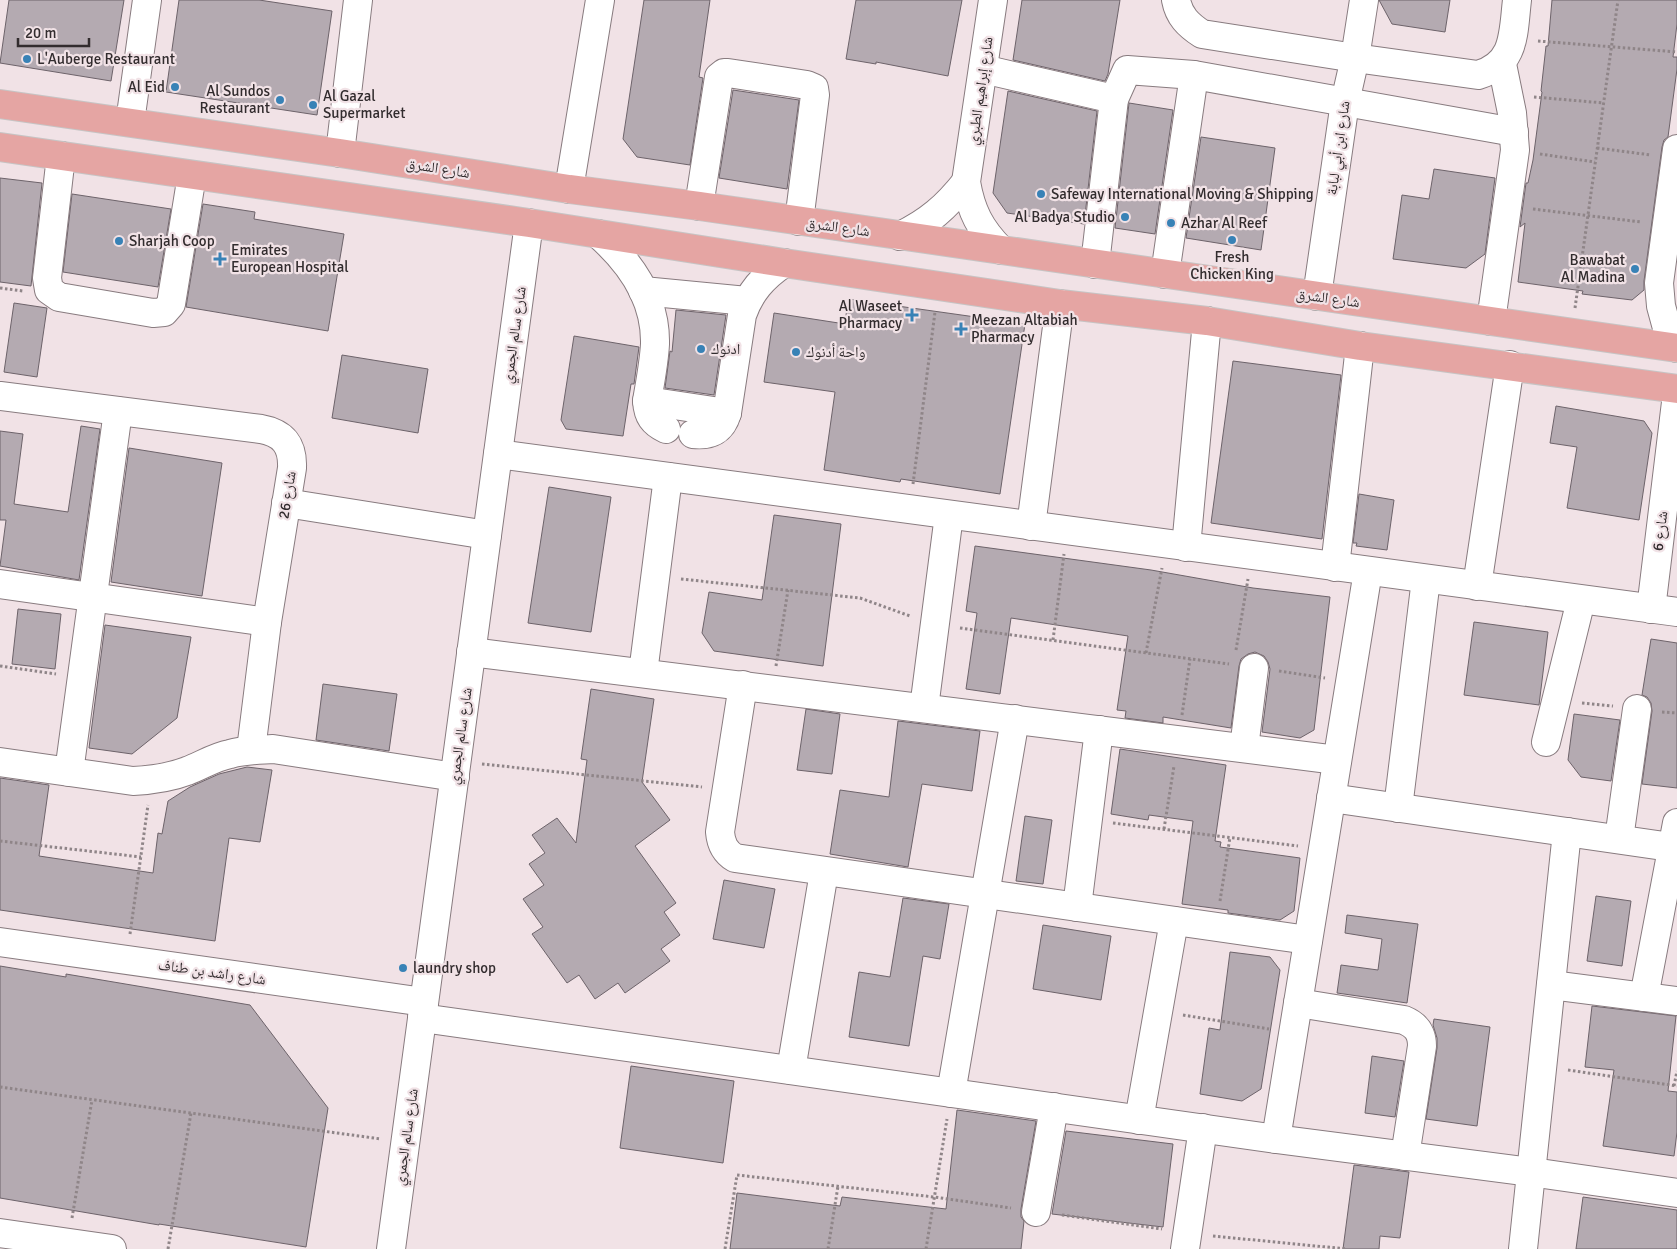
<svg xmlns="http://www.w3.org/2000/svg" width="1677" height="1249" font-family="Signika,'Noto Naskh Arabic',sans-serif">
<rect width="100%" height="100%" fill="#f1e2e6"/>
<g fill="#b4aab1" stroke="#6d636a">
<path d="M 9,0 L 124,0 L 111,81 L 0,63 Z"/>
<path d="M 179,0 L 259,0 L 332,11 L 317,115 L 166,92 Z"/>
<path d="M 644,0 L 710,0 L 699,77 L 703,78 L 690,165 L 637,157 L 623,139 Z"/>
<path d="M 856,0 L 962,0 L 948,76 L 876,62 L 876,64 L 846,59 Z"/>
<path d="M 1022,0 L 1120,0 L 1108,74 L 1105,81 L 1013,60 Z"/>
<path d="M 1379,0 L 1450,0 L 1445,32 L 1392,24 Z"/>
<path d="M 1552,0 L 1677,0 L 1677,24 L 1673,57 L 1677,57 L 1677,69 L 1668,137 L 1664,140 L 1662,147 L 1644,281 L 1644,290 L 1632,300 L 1582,294 L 1583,291 L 1518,282 L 1525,223 L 1520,227 L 1526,183 L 1528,183 L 1533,160 L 1542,92 L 1541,91 L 1546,46 L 1548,46 Z"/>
<path d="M 733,90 L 799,100 L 787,189 L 719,178 Z"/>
<path d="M 1008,91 L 1097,111 L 1084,224 L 1007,213 L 993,193 Z"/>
<path d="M 1129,103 L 1173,110 L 1155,234 L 1115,228 Z"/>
<path d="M 1201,137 L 1275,148 L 1261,250 L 1186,238 Z"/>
<path d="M 1434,169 L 1495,178 L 1485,254 L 1466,268 L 1393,259 L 1402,195 L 1429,199 Z"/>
<path d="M 0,178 L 42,183 L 31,286 L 0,282 Z"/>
<path d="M 72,194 L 171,209 L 158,287 L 63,272 Z"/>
<path d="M 203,204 L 255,212 L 254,219 L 344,234 L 328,331 L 186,307 Z"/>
<path d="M 848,299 L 1025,324 L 1000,494 L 901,479 L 900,482 L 824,470 L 835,392 L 764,382 L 774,313 L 845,324 Z"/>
<path d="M 14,303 L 47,308 L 37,377 L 4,372 Z"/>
<path d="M 676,310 L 726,315 L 714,395 L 665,388 L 670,351 L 672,352 Z"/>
<path d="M 574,336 L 639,347 L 634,384 L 631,384 L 623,436 L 566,429 L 561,420 Z"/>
<path d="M 342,355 L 428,369 L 418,433 L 332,418 Z"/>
<path d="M 1233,361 L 1341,375 L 1322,539 L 1211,523 Z"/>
<path d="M 1556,406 L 1644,421 L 1652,433 L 1639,520 L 1567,508 L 1577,447 L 1550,443 Z"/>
<path d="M 81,426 L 100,429 L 79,580 L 0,566 L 6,520 L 0,520 L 0,431 L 23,434 L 14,504 L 68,512 Z"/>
<path d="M 129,448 L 222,463 L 202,596 L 111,582 Z"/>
<path d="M 549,487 L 611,497 L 591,632 L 528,623 Z"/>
<path d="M 1359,494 L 1394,500 L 1387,550 L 1356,546 L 1357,543 L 1353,543 Z"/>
<path d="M 774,515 L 841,524 L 823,666 L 714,651 L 702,633 L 709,592 L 762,600 Z"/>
<path d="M 975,546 L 1151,570 L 1253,588 L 1330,597 L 1314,730 L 1300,738 L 1262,732 L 1270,669 L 1268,662 L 1264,656 L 1255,652 L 1248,654 L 1241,659 L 1239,666 L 1231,728 L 1163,717 L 1163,723 L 1125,718 L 1126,711 L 1117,710 L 1128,636 L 1011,618 L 1000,694 L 966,689 L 977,613 L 966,611 Z"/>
<path d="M 18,609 L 61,614 L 55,669 L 12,664 Z"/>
<path d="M 1474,622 L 1548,632 L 1539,705 L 1464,695 Z"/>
<path d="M 105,625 L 191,637 L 177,718 L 132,754 L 89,748 Z"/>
<path d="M 1651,639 L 1677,643 L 1677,788 L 1642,784 L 1652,711 L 1651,703 L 1647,697 L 1642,695 Z"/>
<path d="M 323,684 L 397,694 L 389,751 L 316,740 Z"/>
<path d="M 591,689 L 654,699 L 642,782 L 670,820 L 635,846 L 676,903 L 664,912 L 680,935 L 661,949 L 670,961 L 625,993 L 618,983 L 595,999 L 579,975 L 567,983 L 532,934 L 543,927 L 523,899 L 544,885 L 529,864 L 545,853 L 532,835 L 557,818 L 576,843 L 587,760 L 581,759 Z"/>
<path d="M 806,709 L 840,714 L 832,774 L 797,770 Z"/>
<path d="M 1574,714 L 1620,720 L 1611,781 L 1581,777 L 1568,760 Z"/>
<path d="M 898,721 L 980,731 L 972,791 L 922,784 L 908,867 L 830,854 L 840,790 L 889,797 Z"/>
<path d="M 1120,749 L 1226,765 L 1215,841 L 1221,842 L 1220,847 L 1300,858 L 1294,911 L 1280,920 L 1228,913 L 1228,910 L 1182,904 L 1193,821 L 1149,815 L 1148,820 L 1111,814 Z"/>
<path d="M 247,767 L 272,770 L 260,842 L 229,838 L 215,941 L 0,910 L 0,778 L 49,785 L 39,856 L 153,873 L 158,833 L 162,834 L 168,801 L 190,787 L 219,774 Z"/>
<path d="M 1025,816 L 1052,820 L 1043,884 L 1016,881 Z"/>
<path d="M 724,880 L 775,889 L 764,948 L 713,939 Z"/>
<path d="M 1596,896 L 1631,901 L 1622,966 L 1587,961 Z"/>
<path d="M 903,898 L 949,904 L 940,959 L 923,956 L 909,1046 L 849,1037 L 859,972 L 890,977 Z"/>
<path d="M 1347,915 L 1418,924 L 1407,1003 L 1337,993 L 1341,965 L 1378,970 L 1382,939 L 1345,933 Z"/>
<path d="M 1043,925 L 1111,936 L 1101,1000 L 1033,989 Z"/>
<path d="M 1230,952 L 1270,957 L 1280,970 L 1261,1089 L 1242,1101 L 1200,1094 L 1209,1028 L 1220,1030 Z"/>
<path d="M 0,966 L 66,977 L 66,974 L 250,1005 L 328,1108 L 306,1247 L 159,1224 L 159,1225 L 0,1198 Z"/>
<path d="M 1592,1006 L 1676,1016 L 1668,1091 L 1677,1092 L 1677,1132 L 1674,1156 L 1603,1146 L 1614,1070 L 1585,1067 Z"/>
<path d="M 1434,1019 L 1490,1027 L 1477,1126 L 1426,1119 L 1437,1048 L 1437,1038 L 1433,1025 Z"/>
<path d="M 1372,1056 L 1404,1061 L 1395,1117 L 1365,1113 Z"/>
<path d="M 631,1066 L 734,1081 L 723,1163 L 620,1148 Z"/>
<path d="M 957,1110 L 1036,1121 L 1021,1209 L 1021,1217 L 1024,1221 L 1021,1249 L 730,1249 L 737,1193 L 840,1206 L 842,1197 L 946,1209 Z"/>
<path d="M 1066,1131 L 1173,1144 L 1163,1227 L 1052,1214 Z"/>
<path d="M 1354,1165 L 1409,1172 L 1400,1238 L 1380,1236 L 1379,1249 L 1343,1249 Z"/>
<path d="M 1583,1197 L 1677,1210 L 1677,1249 L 1576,1249 Z"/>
</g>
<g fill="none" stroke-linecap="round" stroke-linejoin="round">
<g stroke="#887b7f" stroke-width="30">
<g id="minor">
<path d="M 993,0 L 966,182 C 971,211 980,229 1001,250"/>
<path d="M 1176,0 C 1179,16 1188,25 1202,34 L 1355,58 L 1478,75 C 1516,64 1513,33 1517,0"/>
<path d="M 983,69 L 1114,99 L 1127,70 L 1194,75 L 1514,132"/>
<path d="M 130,122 L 147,0"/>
<path d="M 1677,149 L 1659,283 L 1661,306 L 1667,328 L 1677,348"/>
<path d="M 340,153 L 358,0"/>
<path d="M 61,156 L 47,278 L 49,290 L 59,297 L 153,313 L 164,312 L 171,304 L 192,175"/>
<path d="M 569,189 L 600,0"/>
<path d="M 699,206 L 719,77 L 724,73 L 728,73 L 807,85 L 814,88 L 815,95 L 799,221"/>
<path d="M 598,234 C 630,262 656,299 655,344 C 654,363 650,383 647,401 C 648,416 653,423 666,429"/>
<path d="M 900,236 C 929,222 946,207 966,182"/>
<path d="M 1095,264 L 1114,99"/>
<path d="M 1165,274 L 1194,75"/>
<path d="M 643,291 L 747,301"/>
<path d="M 1317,296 L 1345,102 L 1355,58 L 1364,0"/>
<path d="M 1491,321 L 1515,150 L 1512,113 L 1502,64"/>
<path d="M 0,396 L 261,429 C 283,433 293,445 292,468 L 267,622 L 251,750"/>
<path d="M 647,401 L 727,413"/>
<path d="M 693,434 C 711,436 722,430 727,413 L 742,315 C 750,292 763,277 784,263"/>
<path d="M 498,454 L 1677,612"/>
<path d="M 286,503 L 487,535"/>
<path d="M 1031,526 L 1060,304"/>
<path d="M 1186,547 L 1207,321"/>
<path d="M 1335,567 L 1360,346"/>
<path d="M 0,584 L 267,622"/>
<path d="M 1477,586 L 1510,365"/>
<path d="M 1651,609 L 1677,394"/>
<path d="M 471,652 L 1337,760"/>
<path d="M 643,673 L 668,477"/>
<path d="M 743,685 L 720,832 C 721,844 725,852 735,858 L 1308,940"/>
<path d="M 924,708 L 949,515"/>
<path d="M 1546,742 L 1581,600"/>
<path d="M 1244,748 L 1254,668"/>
<path d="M 0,762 L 133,781 C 152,780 169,778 187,771 C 201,766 214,757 230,754 C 244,750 258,750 273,749 L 455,777"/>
<path d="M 69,772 L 118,411"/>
<path d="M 1331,798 L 1677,848"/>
<path d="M 1398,808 L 1426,579"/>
<path d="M 1619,839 L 1637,709"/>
<path d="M 1077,907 L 1099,730"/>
<path d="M 0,942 L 424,1002"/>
<path d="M 1551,985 L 1677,1001"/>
<path d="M 1644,997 L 1677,823"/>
<path d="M 1298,1003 L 1404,1020 C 1416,1025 1422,1032 1422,1046 L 1405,1156"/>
<path d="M 422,1018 L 1276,1139 L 1531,1172 L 1677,1193"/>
<path d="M 791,1070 L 824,872"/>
<path d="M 951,1093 L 1015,719"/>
<path d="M 1139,1120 L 1174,921"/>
<path d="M 1276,1139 L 1368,571"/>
<path d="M 1036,1212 L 1054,1107"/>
<path d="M 0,1233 L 112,1249"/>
<path d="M 391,1249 L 529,223"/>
<path d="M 1185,1249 L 1203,1128"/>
<path d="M 1523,1249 L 1567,832"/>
</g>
</g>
<g stroke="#c6c4c4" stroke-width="30">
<g id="major">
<path d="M 0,104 L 340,153 L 569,189 L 699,206 L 1677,348"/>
<path d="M 0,147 L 529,223 L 784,263 L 1060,304 L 1207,321 L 1360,346 L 1677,389"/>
</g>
</g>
<g stroke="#8f8588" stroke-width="3" stroke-dasharray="2.5 2.5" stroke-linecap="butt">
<path d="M 1538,41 L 1677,52"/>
<path d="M 1534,97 L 1604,103"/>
<path d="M 1597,148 L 1651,155"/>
<path d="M 1540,154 L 1595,162"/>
<path d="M 1533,209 L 1641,222"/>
<path d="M 0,288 L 23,291"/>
<path d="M 1575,308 L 1618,0"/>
<path d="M 913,484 L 935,312"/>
<path d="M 681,579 L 860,598 L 910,616"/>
<path d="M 960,628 L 1229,664"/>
<path d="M 1053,640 L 1064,554"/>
<path d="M 1236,650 L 1248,579"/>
<path d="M 1146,653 L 1162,568"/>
<path d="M 0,666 L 56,674"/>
<path d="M 776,666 L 788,590"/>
<path d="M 1279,671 L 1325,678"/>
<path d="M 1582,703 L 1613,706"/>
<path d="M 1662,712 L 1677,713"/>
<path d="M 1182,715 L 1190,659"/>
<path d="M 482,764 L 702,787"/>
<path d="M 1113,823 L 1298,846"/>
<path d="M 1164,829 L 1174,766"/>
<path d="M 0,841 L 141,857"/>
<path d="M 1220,901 L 1230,837"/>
<path d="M 130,934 L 148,805"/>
<path d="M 1183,1015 L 1269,1029"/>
<path d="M 1568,1070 L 1677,1086"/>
<path d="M 1674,1086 L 1677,1071"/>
<path d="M 0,1087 L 381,1139"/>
<path d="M 1062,1215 L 1162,1229"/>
<path d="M 72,1218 L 92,1100"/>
<path d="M 1213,1236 L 1347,1249"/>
<path d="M 168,1249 L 191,1113"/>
<path d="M 725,1249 L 737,1175 L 934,1197 L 1011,1208"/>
<path d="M 828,1249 L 838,1186"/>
<path d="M 926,1249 L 947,1119"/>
</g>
<use href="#minor" stroke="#fff" stroke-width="28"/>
<use href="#major" stroke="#e5a5a3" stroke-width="28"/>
</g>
<g fill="#3882b6" stroke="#f1e2e6" stroke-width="2">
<circle cx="27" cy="59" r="5"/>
<circle cx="175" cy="87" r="5"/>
<circle cx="280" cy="100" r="5"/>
<circle cx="313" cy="105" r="5"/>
<circle cx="1041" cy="194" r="5"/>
<circle cx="1125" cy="217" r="5"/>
<circle cx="1171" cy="223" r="5"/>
<circle cx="1232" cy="240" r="5"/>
<circle cx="119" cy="241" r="5"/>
<path d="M217.5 251.5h5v5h5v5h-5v5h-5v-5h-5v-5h5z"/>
<circle cx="1635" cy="269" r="5"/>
<path d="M909.5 307.5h5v5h5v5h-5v5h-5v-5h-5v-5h5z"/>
<path d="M958.5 321.5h5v5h5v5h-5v5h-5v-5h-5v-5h5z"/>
<circle cx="701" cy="349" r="5"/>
<circle cx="796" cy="352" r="5"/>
<circle cx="403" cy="968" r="5"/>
</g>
<g text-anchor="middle" stroke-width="4.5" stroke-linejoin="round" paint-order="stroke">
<g font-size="15" fill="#322c2e" stroke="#f1e2e6" text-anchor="start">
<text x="37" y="64">L'Auberge Restaurant</text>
<text x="165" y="92" text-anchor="end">Al Eid</text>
<text x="270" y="96" text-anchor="end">Al Sundos<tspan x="270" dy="17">Restaurant</tspan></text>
<text x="323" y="101">Al Gazal<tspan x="323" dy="17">Supermarket</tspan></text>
<text x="1051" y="199">Safeway International Moving &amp; Shipping</text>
<text x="1115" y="222" text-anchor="end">Al Badya Studio</text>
<text x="1181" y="228">Azhar Al Reef</text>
<text x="129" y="246">Sharjah Coop</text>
<text x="231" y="255">Emirates<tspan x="231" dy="17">European Hospital</tspan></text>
<text x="1232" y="262" text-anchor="middle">Fresh<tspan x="1232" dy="17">Chicken King</tspan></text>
<text x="1625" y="265" text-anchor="end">Bawabat<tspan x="1625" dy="17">Al Madina</tspan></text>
<text x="902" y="311" text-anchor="end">Al Waseet<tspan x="902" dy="17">Pharmacy</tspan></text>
<text x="971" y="325">Meezan Altabiah<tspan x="971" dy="17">Pharmacy</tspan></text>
<text x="711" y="354">ادنوك</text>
<text x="806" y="357">واحة أدنوك</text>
<text x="413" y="973">laundry shop</text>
</g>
<g font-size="15" fill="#322c2e" stroke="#f1e2e6">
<text transform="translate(980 91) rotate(-82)" y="5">شارع إبراهيم الطبري</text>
<text transform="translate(1338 148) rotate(-82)" y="5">شارع ابن أبي لبابة</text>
<text transform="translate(438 168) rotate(9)" y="5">شارع الشرق</text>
<text transform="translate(838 227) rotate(8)" y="5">شارع الشرق</text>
<text transform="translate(1328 298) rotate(8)" y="5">شارع الشرق</text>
<text transform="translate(514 335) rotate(-82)" y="5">شارع سالم الجمري</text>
<text transform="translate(287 495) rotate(-81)" y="5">شارع 26</text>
<text transform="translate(1660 531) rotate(-83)" y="5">شارع 6</text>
<text transform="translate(460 736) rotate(-82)" y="5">شارع سالم الجمري</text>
<text transform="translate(212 972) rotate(8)" y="5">شارع راشد بن طناف</text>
<text transform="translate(406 1137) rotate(-82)" y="5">شارع سالم الجمري</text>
</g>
</g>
<path d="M18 38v8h71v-8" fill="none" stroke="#322c2e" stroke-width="2.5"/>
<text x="25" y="38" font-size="15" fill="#322c2e" stroke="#f1e2e6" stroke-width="4" paint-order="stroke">20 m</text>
</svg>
